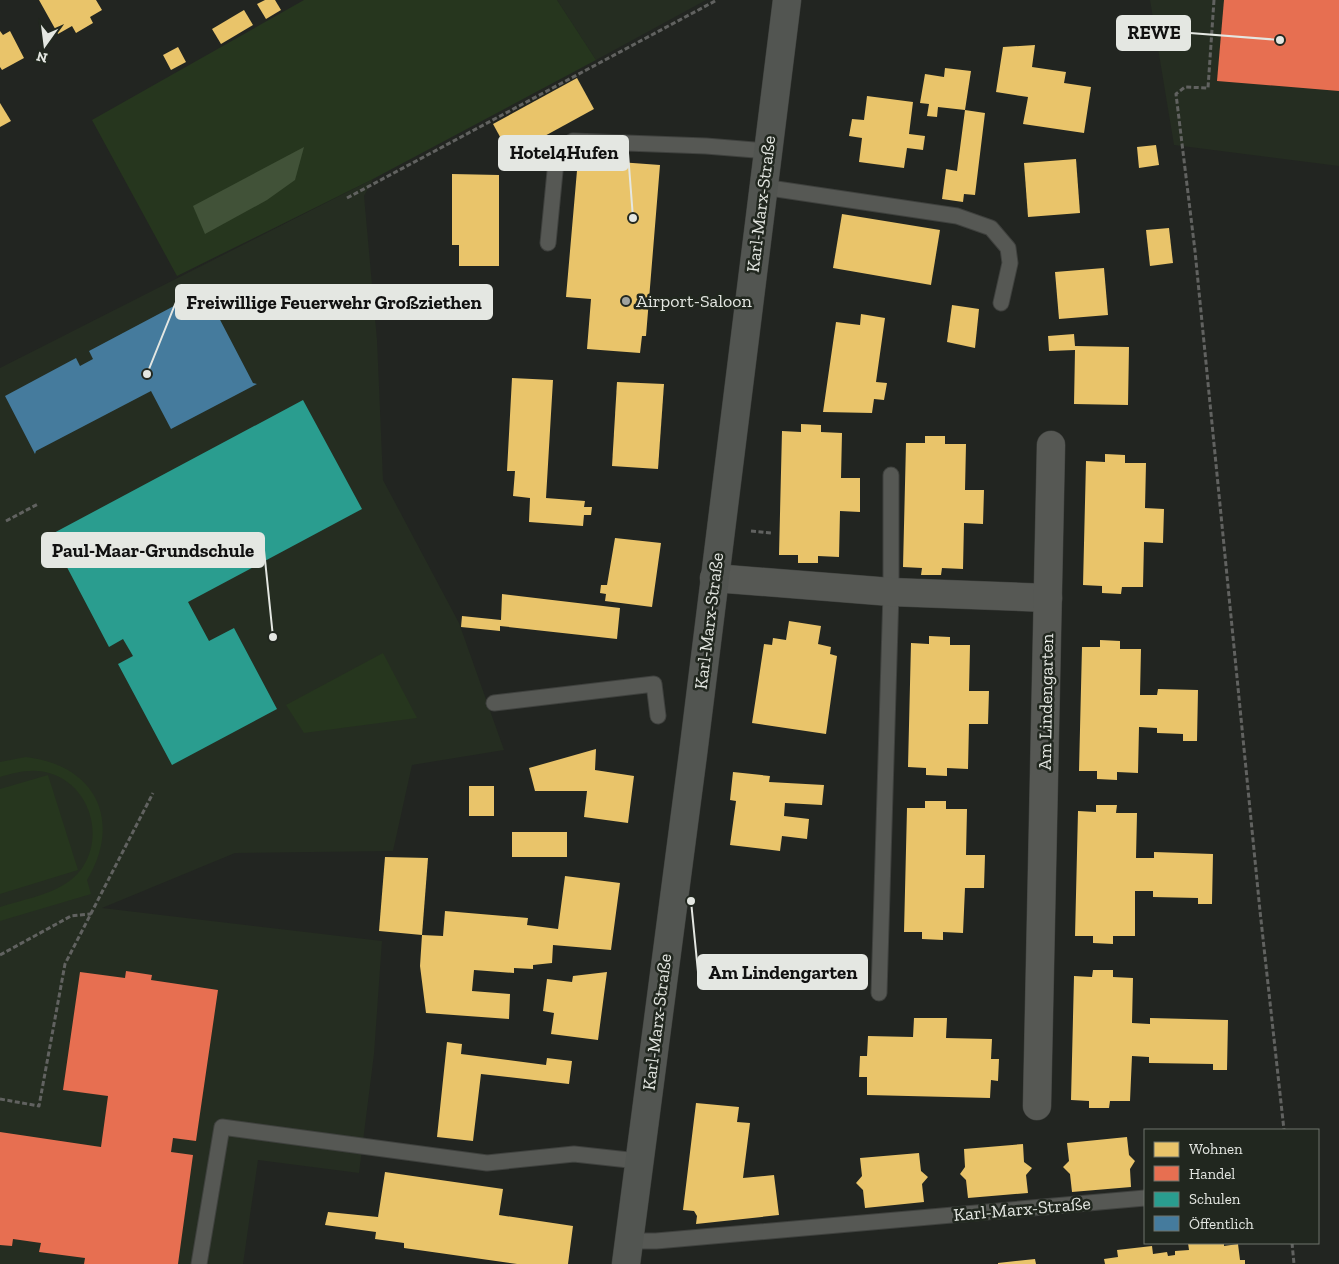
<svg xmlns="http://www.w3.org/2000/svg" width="1339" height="1264" font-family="'Zilla Slab',serif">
<rect width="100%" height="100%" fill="#222521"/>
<g fill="#252d21">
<path d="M 557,0 L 706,0 L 596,60 Z"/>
<path d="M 1150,0 L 1339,0 L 1339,166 L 1174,145 Z"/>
<path d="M 373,179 L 364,196 L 377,340 L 383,480 L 459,623 L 504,750 L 412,765 L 393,851 L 235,853 L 102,908 L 382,941 L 374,1054 L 359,1173 L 258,1160 L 243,1264 L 0,1264 L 0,368 Z"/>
</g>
<g fill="#26361e">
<path d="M 304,0 L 557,0 L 596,60 L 373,179 L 177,276 L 92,120 Z"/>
<path d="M 383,653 L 417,718 L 304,733 L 286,705 Z"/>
<path d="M 26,757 C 95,765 123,820 87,880 L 91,894 L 0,921 L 0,907 C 21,900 46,896 65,884 C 109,857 98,787 49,773 C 33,768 16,772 0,777 L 0,762 Z"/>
<path d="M 48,775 L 78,870 L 0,894 L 0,789 Z"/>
</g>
<path fill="#415238" d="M 304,147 L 295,180 L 267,200 L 205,234 L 193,206 Z"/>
<g fill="#e9c46a">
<path d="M 39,0 L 96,0 L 102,10 L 90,17 L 93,23 L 76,33 L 72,26 L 58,34 Z"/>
<path d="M 265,0 L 275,0 L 281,10 L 266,19 L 257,4 Z"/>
<path d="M 244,10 L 253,25 L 221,44 L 212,29 Z"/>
<path d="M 0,31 L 3,35 L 10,31 L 24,58 L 2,70 L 0,67 Z"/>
<path d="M 1035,45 L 1032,67 L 1066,72 L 1064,83 L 1091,87 L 1084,133 L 1023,124 L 1028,97 L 996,92 L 1003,47 Z"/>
<path d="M 178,47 L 186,62 L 171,70 L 163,55 Z"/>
<path d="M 945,68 L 971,71 L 965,110 L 938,107 L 937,117 L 927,116 L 929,104 L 920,103 L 925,74 L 944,77 Z"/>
<path d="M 577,78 L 594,109 L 510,155 L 493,124 Z"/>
<path d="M 867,96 L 913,102 L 909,134 L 925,136 L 923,150 L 907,148 L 904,168 L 859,162 L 862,138 L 849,136 L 852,119 L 864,120 Z"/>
<path d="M 0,103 L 11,121 L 0,127 Z"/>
<path d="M 965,110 L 985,113 L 975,195 L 964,194 L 963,202 L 942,199 L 946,169 L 957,171 Z"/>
<path d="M 1156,145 L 1159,165 L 1139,168 L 1137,147 Z"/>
<path d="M 578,159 L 660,165 L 646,336 L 642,336 L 640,353 L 587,349 L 591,299 L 566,297 Z"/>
<path d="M 1076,159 L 1080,213 L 1028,217 L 1024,163 Z"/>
<path d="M 452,174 L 499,175 L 499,266 L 459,266 L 459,245 L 452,245 Z"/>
<path d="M 842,214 L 940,230 L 931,285 L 833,268 Z"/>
<path d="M 1169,228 L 1173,263 L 1150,266 L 1146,230 Z"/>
<path d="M 1104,268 L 1108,315 L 1059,319 L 1055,272 Z"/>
<path d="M 952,305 L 979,309 L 975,348 L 947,342 Z"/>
<path d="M 861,314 L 885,318 L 876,382 L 887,383 L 884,400 L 874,399 L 872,413 L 823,412 L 836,322 L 860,325 Z"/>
<path d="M 1074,334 L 1075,346 L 1129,347 L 1128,405 L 1074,404 L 1075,350 L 1049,351 L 1048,336 Z"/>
<path d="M 512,378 L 553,380 L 546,498 L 585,501 L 584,507 L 592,507 L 591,515 L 584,515 L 583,526 L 529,522 L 530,498 L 513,496 L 515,471 L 507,471 Z"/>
<path d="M 617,382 L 664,384 L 658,469 L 612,466 Z"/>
<path d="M 801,424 L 821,425 L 821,432 L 842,433 L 841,478 L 860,478 L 860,512 L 840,511 L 839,557 L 818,556 L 818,563 L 798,563 L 798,555 L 779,555 L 782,431 L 801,432 Z"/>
<path d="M 925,436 L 945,436 L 945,444 L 966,444 L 965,490 L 984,490 L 983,524 L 964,523 L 963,569 L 942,568 L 941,575 L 921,575 L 922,568 L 903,567 L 906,443 L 925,443 Z"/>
<path d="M 1105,454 L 1125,455 L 1125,463 L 1146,463 L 1145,508 L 1164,509 L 1163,543 L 1144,542 L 1143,587 L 1122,587 L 1121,594 L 1102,593 L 1102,586 L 1083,585 L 1086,461 L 1105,462 Z"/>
<path d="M 615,538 L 661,543 L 652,607 L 605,601 L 606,594 L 600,593 L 601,585 L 607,585 Z"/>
<path d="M 502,594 L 620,608 L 617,639 L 500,626 L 500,631 L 461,627 L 462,616 L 501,620 Z"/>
<path d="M 789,621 L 821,626 L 818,644 L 831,647 L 830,654 L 837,656 L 826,734 L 752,723 L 764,644 L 772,645 L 773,638 L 786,640 Z"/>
<path d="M 929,636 L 950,637 L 950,645 L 970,645 L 969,691 L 989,691 L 988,724 L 969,724 L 968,769 L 947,768 L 947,776 L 926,775 L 926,768 L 908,767 L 911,643 L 929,644 Z"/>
<path d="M 1100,640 L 1120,641 L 1120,649 L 1141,649 L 1140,695 L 1157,695 L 1158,689 L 1198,690 L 1197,741 L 1183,741 L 1183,734 L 1157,733 L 1157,728 L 1139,727 L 1138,773 L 1117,772 L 1117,780 L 1097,779 L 1097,771 L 1079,771 L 1082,647 L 1100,647 Z"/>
<path d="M 596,749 L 595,770 L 634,776 L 628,823 L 584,817 L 587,791 L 535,791 L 529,768 Z"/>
<path d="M 733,772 L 770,776 L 769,782 L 824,785 L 822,805 L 785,803 L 784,816 L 809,819 L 807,839 L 782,836 L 780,851 L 730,845 L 736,801 L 730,800 Z"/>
<rect x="469" y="786" width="25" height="30"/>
<path d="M 925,801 L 946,801 L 946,809 L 967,809 L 966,855 L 985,855 L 984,888 L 965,888 L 963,933 L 943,932 L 943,940 L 922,939 L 922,932 L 904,932 L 907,808 L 925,808 Z"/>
<path d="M 1096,805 L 1117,805 L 1116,813 L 1137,813 L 1136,858 L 1154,858 L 1154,852 L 1213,854 L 1212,904 L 1198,904 L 1198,898 L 1153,897 L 1153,891 L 1135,891 L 1135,936 L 1113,936 L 1113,944 L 1093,943 L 1093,936 L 1075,936 L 1078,811 L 1096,812 Z"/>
<rect x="512" y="832" width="55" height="25"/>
<path d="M 385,857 L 428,858 L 422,935 L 379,931 Z"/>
<path d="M 565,876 L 620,883 L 611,950 L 553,945 L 552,963 L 533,965 L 533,969 L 514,968 L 514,973 L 474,970 L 472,991 L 510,994 L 509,1019 L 426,1013 L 420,966 L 422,935 L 443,936 L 445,911 L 528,918 L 527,925 L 558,929 Z"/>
<path d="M 1093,970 L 1113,970 L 1113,977 L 1133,978 L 1132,1023 L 1150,1024 L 1150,1018 L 1228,1020 L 1227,1070 L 1213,1070 L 1213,1064 L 1149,1063 L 1149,1057 L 1132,1056 L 1130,1101 L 1110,1101 L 1109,1108 L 1089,1108 L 1089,1101 L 1071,1100 L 1074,976 L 1092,977 Z"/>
<path d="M 607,972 L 598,1040 L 551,1034 L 554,1013 L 543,1011 L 547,979 L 572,982 L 573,976 Z"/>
<path d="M 914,1018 L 947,1018 L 946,1038 L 992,1039 L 991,1059 L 999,1059 L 998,1081 L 991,1080 L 990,1098 L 867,1095 L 867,1077 L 859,1077 L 860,1056 L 867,1056 L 868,1036 L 913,1037 Z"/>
<path d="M 447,1042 L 462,1044 L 461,1054 L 546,1065 L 547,1058 L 572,1061 L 569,1084 L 481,1074 L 473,1141 L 437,1137 Z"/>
<path d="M 696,1103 L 739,1107 L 737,1122 L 750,1123 L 743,1178 L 774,1175 L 779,1215 L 696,1224 L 697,1216 L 694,1211 L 683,1210 Z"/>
<path d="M 1127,1137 L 1129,1155 L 1135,1161 L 1130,1169 L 1131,1187 L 1072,1192 L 1070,1174 L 1063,1167 L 1069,1161 L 1067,1143 Z"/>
<path d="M 1023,1144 L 1024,1162 L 1032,1168 L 1026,1175 L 1028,1193 L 968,1198 L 966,1180 L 960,1174 L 965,1167 L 964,1149 Z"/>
<path d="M 919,1153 L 921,1171 L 928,1177 L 922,1184 L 924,1202 L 865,1208 L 863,1190 L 856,1183 L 862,1176 L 860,1158 Z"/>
<path d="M 385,1172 L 503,1189 L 499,1215 L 573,1226 L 568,1264 L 517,1264 L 404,1248 L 404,1243 L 375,1239 L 376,1232 L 325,1225 L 328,1212 L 378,1217 Z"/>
<path d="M 1188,1243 L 1224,1243 L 1224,1246 L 1238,1244 L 1240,1260 L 1245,1260 L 1245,1264 L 1105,1264 L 1104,1259 L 1118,1257 L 1117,1250 L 1152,1246 L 1153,1254 L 1167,1252 L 1168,1256 L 1175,1255 L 1175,1251 L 1189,1250 Z"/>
<path d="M 1035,1259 L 1036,1264 L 998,1264 L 998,1263 Z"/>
</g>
<g fill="#e76f51">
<path d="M 1224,0 L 1339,0 L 1339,91 L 1217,81 Z"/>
<path d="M 126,971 L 152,975 L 151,980 L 218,990 L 196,1141 L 173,1138 L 171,1152 L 193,1155 L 178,1264 L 84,1264 L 85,1258 L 39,1252 L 41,1243 L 13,1239 L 12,1246 L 0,1245 L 0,1132 L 101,1147 L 108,1096 L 63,1090 L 80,972 L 125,978 Z"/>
</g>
<path fill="#2a9d8f" d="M 303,400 L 362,509 L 188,602 L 209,641 L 234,628 L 277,709 L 172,765 L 118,664 L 133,656 L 123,639 L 109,647 L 50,535 Z"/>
<path fill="#457b9d" d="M 206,289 L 205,291 L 253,383 L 257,384 L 171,429 L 151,391 L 36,451 L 35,454 L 5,396 L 76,358 L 80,366 L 93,359 L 89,351 Z"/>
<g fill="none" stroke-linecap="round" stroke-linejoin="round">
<g stroke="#3f413e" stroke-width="17">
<g id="service">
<path d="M 763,187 L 957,216 L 991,228 L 1008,248 L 1010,263 L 1001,303"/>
<path d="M 548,243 L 557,151 L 573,141 L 706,146 L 768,151"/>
<path d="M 494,703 L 654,684 L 658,716"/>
<path d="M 879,993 L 891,592 L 891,475"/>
<path d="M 629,1241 L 656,1241 L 1145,1198"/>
<path d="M 199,1264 L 222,1127 L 487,1163 L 574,1154 L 638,1161"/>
</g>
</g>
<g stroke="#3f413e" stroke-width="29">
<g id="minor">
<path d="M 714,578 L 891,592 L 1048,598"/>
<path d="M 1037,1106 L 1051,445"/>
</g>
</g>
<g stroke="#3f413e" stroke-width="29">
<path id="secondary" d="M 626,1264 L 693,754 L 787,0"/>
</g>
<g stroke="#616260" stroke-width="3" stroke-dasharray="5 2.5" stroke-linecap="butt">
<path d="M 1214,0 L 1208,88 L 1185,87 L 1176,94 L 1195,251 L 1260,911 L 1284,1130"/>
<path d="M 347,198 L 717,0"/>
<path d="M 6,521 L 38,504"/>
<path d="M 751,531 L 771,533"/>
<path d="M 0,955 L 71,916 L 91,914"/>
<path d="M 0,1099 L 39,1106 L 65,964 L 153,793"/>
<path d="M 1292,1243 L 1294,1264"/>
</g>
<use href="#service" stroke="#565854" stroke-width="15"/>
<use href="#minor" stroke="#565854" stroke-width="28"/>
<use href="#secondary" stroke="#525551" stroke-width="28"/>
</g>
<circle fill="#a0a39e" stroke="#21271f" stroke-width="2" cx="626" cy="301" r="5"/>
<g text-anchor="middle" stroke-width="5" stroke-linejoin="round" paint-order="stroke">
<g font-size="18" fill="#e4e7e2" stroke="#21271f">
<text transform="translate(761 204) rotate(-83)" y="6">Karl-Marx-Straße</text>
<text transform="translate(709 621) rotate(-83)" y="6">Karl-Marx-Straße</text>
<text transform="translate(1046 702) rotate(-89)" y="6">Am Lindengarten</text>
<text transform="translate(657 1022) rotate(-83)" y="6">Karl-Marx-Straße</text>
<text transform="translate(1022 1209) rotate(-5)" y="6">Karl-Marx-Straße</text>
</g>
<g font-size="18" fill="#e4e7e2" stroke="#21271f" text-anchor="start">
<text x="636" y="307">Airport-Saloon</text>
</g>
</g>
<path fill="none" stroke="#e4e7e2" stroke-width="2" d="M1280 40L1190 33M633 218L628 153M147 374L176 302M273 637L264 550M691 901L698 972"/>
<g fill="#e4e7e2" stroke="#21271f" stroke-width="2">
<circle cx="1280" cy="40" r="5"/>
<circle cx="633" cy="218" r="5"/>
<circle cx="147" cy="374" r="5"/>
<circle cx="273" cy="637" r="5"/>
<circle cx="691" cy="901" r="5"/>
</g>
<g fill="#e4e7e2" stroke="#e4e7e2" stroke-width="2">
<rect x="1117" y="16" width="73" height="34" rx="5"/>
<rect x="499" y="136" width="129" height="34" rx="5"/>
<rect x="176" y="285" width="316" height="34" rx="5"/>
<rect x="42" y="533" width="222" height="34" rx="5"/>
<rect x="698" y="955" width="169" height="34" rx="5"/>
</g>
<g font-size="19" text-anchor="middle" font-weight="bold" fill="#111">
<text x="1154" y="39">REWE</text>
<text x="564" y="159">Hotel4Hufen</text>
<text x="334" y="309">Freiwillige Feuerwehr Großziethen</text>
<text x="153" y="557">Paul-Maar-Grundschule</text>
<text x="783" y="979">Am Lindengarten</text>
</g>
<rect x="1144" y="1129" width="175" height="115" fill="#21271f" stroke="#6f746d"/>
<rect x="1154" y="1142" width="25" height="15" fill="#e9c46a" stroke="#6f746d"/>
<text x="1189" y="1154" font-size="15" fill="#e4e7e2">Wohnen</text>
<rect x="1154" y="1166" width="25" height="15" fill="#e76f51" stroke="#6f746d"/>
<text x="1189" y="1179" font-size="15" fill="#e4e7e2">Handel</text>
<rect x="1154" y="1192" width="25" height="15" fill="#2a9d8f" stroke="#6f746d"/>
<text x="1189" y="1204" font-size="15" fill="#e4e7e2">Schulen</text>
<rect x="1154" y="1216" width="25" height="15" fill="#457b9d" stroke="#6f746d"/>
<text x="1189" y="1229" font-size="15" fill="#e4e7e2">Öffentlich</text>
<g transform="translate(45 45) rotate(194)" stroke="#21271f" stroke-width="4" paint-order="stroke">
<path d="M0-4L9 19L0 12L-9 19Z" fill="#e4e7e2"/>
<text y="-8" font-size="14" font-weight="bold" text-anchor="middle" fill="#e4e7e2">N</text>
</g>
</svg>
